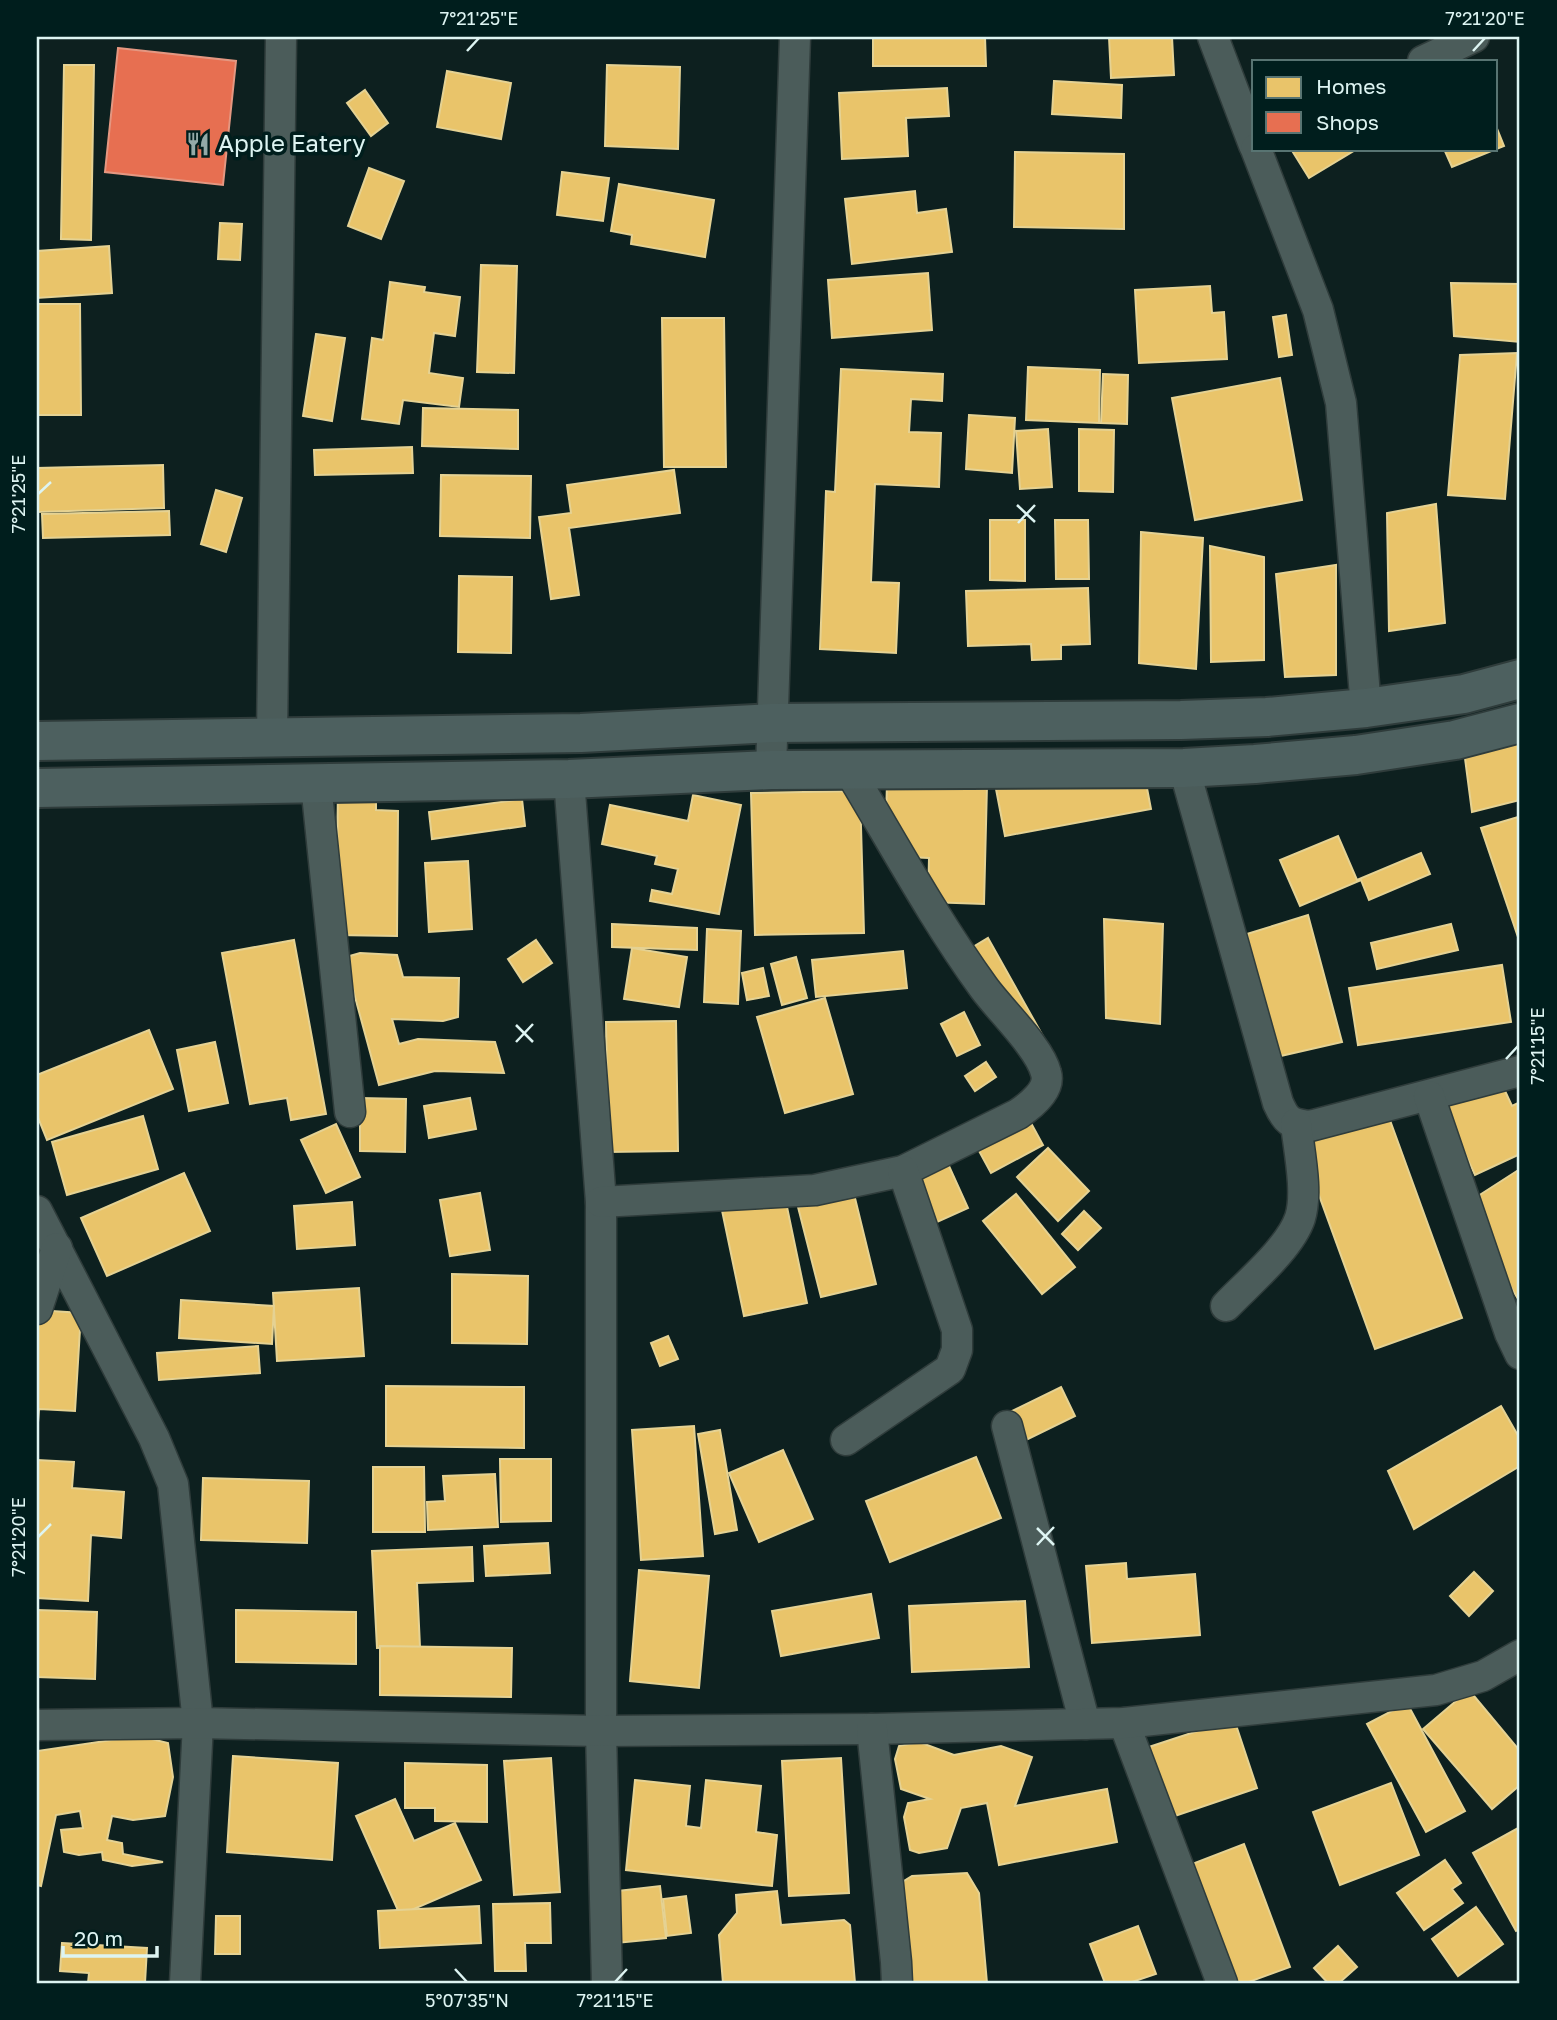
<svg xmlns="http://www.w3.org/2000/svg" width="1557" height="2020" font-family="'Golos Text',sans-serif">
<rect width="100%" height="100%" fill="#0d201f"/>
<g fill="#e9c46a" stroke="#e5d293" stroke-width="2">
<path d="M 873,37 L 985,37 L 986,66 L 873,66 Z"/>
<path d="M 1109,37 L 1172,37 L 1174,75 L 1111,78 Z"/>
<path d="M 64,65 L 94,65 L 91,240 L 61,239 Z"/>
<path d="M 607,65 L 680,67 L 678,149 L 605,146 Z"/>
<path d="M 447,71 L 511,83 L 501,139 L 437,127 Z"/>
<path d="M 1054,81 L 1122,85 L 1121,118 L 1052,114 Z"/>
<path d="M 947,88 L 949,116 L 906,118 L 908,156 L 842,159 L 839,93 Z"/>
<path d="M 365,90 L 388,123 L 371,136 L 347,103 Z"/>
<path d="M 1496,126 L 1504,146 L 1452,167 L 1444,149 L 1496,149 Z"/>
<path d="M 1291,149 L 1357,149 L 1309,178 Z"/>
<path d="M 1015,152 L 1124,154 L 1124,229 L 1014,227 Z"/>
<path d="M 369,168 L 404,181 L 381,239 L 348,226 Z"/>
<path d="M 562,172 L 609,178 L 603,221 L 557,215 Z"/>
<path d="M 619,184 L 714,200 L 705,257 L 631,244 L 632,235 L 611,231 Z"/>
<path d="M 915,191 L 917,213 L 946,209 L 952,252 L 852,264 L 845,199 Z"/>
<path d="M 220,223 L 242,224 L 240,260 L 218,259 Z"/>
<path d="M 109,246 L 112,293 L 37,298 L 37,251 Z"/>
<path d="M 481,265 L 517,266 L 514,373 L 477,372 Z"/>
<path d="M 928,273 L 932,330 L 832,338 L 828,280 Z"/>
<path d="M 390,282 L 425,287 L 424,292 L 460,297 L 455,336 L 434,333 L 429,373 L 463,378 L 459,407 L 403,400 L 399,424 L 362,419 L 372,338 L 383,340 Z"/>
<path d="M 1451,283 L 1520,284 L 1520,342 L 1454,336 Z"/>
<path d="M 1210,286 L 1212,313 L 1224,312 L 1227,359 L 1139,363 L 1135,290 Z"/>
<path d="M 37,304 L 80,304 L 81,415 L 37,415 Z"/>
<path d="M 1286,315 L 1292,355 L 1279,357 L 1273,317 Z"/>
<path d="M 662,318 L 724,318 L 726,467 L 664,467 Z"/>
<path d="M 316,334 L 345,338 L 332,421 L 303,416 Z"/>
<path d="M 1517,353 L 1505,499 L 1448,495 L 1460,355 Z"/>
<path d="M 1028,367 L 1100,370 L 1099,423 L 1026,420 Z"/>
<path d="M 841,369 L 943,374 L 942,401 L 911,399 L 909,432 L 941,433 L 939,487 L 875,484 L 871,582 L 899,583 L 896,653 L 820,649 L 826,491 L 835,492 Z"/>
<path d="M 1103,374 L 1128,375 L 1127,424 L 1101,423 Z"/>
<path d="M 1280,378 L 1302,500 L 1195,520 L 1172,398 Z"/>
<path d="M 423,408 L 518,410 L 518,449 L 422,446 Z"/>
<path d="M 969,415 L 1015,418 L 1012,473 L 966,469 Z"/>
<path d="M 1048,429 L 1052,487 L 1020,489 L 1016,431 Z"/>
<path d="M 1079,429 L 1114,430 L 1113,492 L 1079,491 Z"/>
<path d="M 412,447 L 413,473 L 315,475 L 314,450 Z"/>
<path d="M 163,465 L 164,508 L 37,512 L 37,468 Z"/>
<path d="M 674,470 L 680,513 L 569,528 L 579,595 L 551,599 L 539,517 L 571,513 L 567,485 Z"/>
<path d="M 441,475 L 531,476 L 530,538 L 440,536 Z"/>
<path d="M 216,490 L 242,498 L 226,552 L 201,544 Z"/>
<path d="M 1436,504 L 1445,623 L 1389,631 L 1387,513 Z"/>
<path d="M 169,511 L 170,535 L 43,538 L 42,514 Z"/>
<path d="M 990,520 L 1025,520 L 1025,581 L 990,580 Z"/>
<path d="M 1055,520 L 1088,520 L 1089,579 L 1056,579 Z"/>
<path d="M 1141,532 L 1203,538 L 1196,669 L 1139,663 Z"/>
<path d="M 1210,546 L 1264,557 L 1264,660 L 1211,662 Z"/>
<path d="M 1336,565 L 1336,675 L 1285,677 L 1276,574 Z"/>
<path d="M 459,576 L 512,577 L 511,653 L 458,652 Z"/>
<path d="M 1088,588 L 1090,644 L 1061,645 L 1061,659 L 1032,660 L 1031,644 L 968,646 L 966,591 Z"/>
<path d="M 1520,736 L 1520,800 L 1472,812 L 1463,743 Z"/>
<path d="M 1142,762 L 1151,809 L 1005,836 L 996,789 Z"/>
<path d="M 887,782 L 987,785 L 984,904 L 928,902 L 929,858 L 885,856 Z"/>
<path d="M 338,787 L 376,788 L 376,810 L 398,811 L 397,936 L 336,935 Z"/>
<path d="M 860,791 L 864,933 L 755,935 L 751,793 Z"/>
<path d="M 693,795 L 741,805 L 719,914 L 650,901 L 652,890 L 672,894 L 678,869 L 655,864 L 657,856 L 602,844 L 610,805 L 688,821 Z"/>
<path d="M 522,799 L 525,826 L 432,839 L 429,812 Z"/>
<path d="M 1518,817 L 1520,826 L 1520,943 L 1481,828 Z"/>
<path d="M 1338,836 L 1357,880 L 1421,853 L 1430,874 L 1369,900 L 1361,880 L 1300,906 L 1280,860 Z"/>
<path d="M 468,861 L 472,929 L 429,932 L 425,863 Z"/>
<path d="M 1308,915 L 1342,1042 L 1272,1058 L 1247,934 Z"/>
<path d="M 1104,919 L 1163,924 L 1160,1024 L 1106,1018 Z"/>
<path d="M 612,924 L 697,928 L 697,950 L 612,947 Z"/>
<path d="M 1451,924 L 1458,950 L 1377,969 L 1371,943 Z"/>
<path d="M 707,929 L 741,931 L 738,1004 L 704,1002 Z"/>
<path d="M 988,938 L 1044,1038 L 963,953 Z"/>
<path d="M 294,940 L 326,1114 L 291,1120 L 287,1098 L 250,1104 L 222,953 Z"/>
<path d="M 536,940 L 552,963 L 523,982 L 508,959 Z"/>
<path d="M 632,948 L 687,957 L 679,1007 L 624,999 Z"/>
<path d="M 903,951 L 907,988 L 816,997 L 812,960 Z"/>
<path d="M 360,953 L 397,955 L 403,977 L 459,978 L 458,1017 L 443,1021 L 392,1019 L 399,1044 L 418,1039 L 495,1042 L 504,1073 L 435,1071 L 379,1085 L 346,964 L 346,957 Z"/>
<path d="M 796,957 L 807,998 L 782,1005 L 771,964 Z"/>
<path d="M 1502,965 L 1511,1022 L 1358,1045 L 1349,988 Z"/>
<path d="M 763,968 L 769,996 L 747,1000 L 742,973 Z"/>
<path d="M 825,998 L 853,1094 L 785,1113 L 757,1017 Z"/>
<path d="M 964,1012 L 980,1045 L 957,1056 L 941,1024 Z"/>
<path d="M 676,1021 L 678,1151 L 608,1152 L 606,1022 Z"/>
<path d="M 149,1030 L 173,1089 L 47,1140 L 37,1115 L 37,1075 Z"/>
<path d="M 215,1042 L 228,1103 L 189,1111 L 177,1050 Z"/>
<path d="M 986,1062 L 996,1077 L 975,1091 L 965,1076 Z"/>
<path d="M 1499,1078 L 1512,1106 L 1520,1102 L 1520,1154 L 1475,1175 L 1442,1105 Z"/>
<path d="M 360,1098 L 406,1099 L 405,1152 L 360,1151 Z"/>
<path d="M 470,1098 L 476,1129 L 429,1138 L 424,1106 Z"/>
<path d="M 1019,1101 L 1043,1145 L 991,1173 L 967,1129 Z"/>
<path d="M 1383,1101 L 1462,1318 L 1375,1349 L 1296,1132 Z"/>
<path d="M 143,1116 L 158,1169 L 67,1195 L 52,1142 Z"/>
<path d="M 336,1124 L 360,1177 L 326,1193 L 301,1140 Z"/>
<path d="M 1048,1148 L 1089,1191 L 1058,1221 L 1017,1177 Z"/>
<path d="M 944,1155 L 968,1208 L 926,1227 L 902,1174 Z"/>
<path d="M 1520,1169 L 1520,1302 L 1461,1207 Z"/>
<path d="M 184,1173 L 210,1231 L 107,1276 L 81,1218 Z"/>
<path d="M 782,1183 L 807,1303 L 744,1316 L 719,1196 Z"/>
<path d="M 480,1193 L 490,1250 L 450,1256 L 440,1200 Z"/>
<path d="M 854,1194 L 876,1284 L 821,1297 L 798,1207 Z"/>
<path d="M 1016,1194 L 1075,1267 L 1042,1294 L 983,1221 Z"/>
<path d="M 352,1202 L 355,1245 L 297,1249 L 294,1206 Z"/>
<path d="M 1084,1211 L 1101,1228 L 1078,1250 L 1062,1234 Z"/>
<path d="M 452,1274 L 528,1276 L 527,1344 L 452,1343 Z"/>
<path d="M 359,1288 L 364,1356 L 277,1361 L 273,1293 Z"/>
<path d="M 181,1300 L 274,1306 L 272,1344 L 179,1338 Z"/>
<path d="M 37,1310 L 81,1313 L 75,1411 L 39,1409 L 37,1436 Z"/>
<path d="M 668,1336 L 678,1359 L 660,1366 L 651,1343 Z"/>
<path d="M 258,1346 L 260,1373 L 159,1380 L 157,1353 Z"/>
<path d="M 386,1386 L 524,1387 L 524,1448 L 386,1446 Z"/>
<path d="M 1061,1387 L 1075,1416 L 1020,1443 L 1006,1414 Z"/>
<path d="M 1501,1406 L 1520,1439 L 1520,1466 L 1414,1529 L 1388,1471 Z"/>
<path d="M 694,1426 L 703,1556 L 641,1560 L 632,1430 Z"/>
<path d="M 720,1430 L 737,1530 L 715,1534 L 698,1434 Z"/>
<path d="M 783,1450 L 813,1519 L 759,1542 L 729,1473 Z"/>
<path d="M 976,1457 L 1001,1518 L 890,1562 L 866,1501 Z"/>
<path d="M 500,1459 L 551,1459 L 551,1521 L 501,1522 Z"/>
<path d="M 37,1460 L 74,1462 L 72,1488 L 124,1492 L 121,1538 L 91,1535 L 88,1601 L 37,1598 Z"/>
<path d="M 373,1467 L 424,1467 L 425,1532 L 373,1532 Z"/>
<path d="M 495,1474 L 498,1527 L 428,1530 L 427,1502 L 445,1501 L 443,1476 Z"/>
<path d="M 203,1478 L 309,1481 L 307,1543 L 201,1540 Z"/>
<path d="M 548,1543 L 550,1573 L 486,1576 L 484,1546 Z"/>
<path d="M 472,1547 L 473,1581 L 417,1583 L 420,1647 L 377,1648 L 372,1551 Z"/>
<path d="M 1126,1563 L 1127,1579 L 1195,1574 L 1200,1635 L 1092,1643 L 1086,1566 Z"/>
<path d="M 639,1570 L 709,1576 L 699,1688 L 630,1681 Z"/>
<path d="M 1474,1572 L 1493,1591 L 1469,1616 L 1450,1596 Z"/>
<path d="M 871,1594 L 879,1638 L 781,1656 L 772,1611 Z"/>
<path d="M 1025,1601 L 1029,1667 L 912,1672 L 909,1606 Z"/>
<path d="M 37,1610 L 97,1612 L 95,1679 L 37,1677 Z"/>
<path d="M 236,1610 L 356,1612 L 356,1664 L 236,1662 Z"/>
<path d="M 380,1646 L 512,1648 L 511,1697 L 380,1695 Z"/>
<path d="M 1469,1690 L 1520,1751 L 1520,1785 L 1492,1809 L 1423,1729 Z"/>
<path d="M 1407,1703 L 1465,1811 L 1426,1832 L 1367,1724 Z"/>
<path d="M 1234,1719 L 1257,1788 L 1172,1817 L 1149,1747 Z"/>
<path d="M 139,1736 L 168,1743 L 173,1777 L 165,1816 L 133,1820 L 112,1816 L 107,1840 L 122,1843 L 123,1854 L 163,1862 L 132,1866 L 103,1860 L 102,1852 L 79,1855 L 64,1852 L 61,1830 L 83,1828 L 80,1811 L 56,1815 L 41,1886 L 37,1885 L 37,1751 Z"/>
<path d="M 919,1742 L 954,1755 L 1001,1746 L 1032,1757 L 1015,1806 L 1107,1789 L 1117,1842 L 999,1865 L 987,1803 L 961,1808 L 947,1848 L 919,1853 L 910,1850 L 904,1817 L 908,1803 L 930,1799 L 901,1789 L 895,1759 L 899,1746 Z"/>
<path d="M 233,1756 L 338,1763 L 332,1860 L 227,1852 Z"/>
<path d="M 551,1758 L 560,1892 L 514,1895 L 504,1761 Z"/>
<path d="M 841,1758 L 849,1893 L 789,1896 L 782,1761 Z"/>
<path d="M 405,1763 L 487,1765 L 487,1822 L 435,1821 L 435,1808 L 405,1808 Z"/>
<path d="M 635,1780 L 690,1786 L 686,1826 L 701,1828 L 706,1780 L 761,1786 L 756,1832 L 777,1835 L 772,1886 L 626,1870 Z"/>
<path d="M 1391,1783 L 1419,1855 L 1340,1885 L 1313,1812 Z"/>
<path d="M 395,1799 L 414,1841 L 455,1823 L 481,1880 L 400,1915 L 356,1816 Z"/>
<path d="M 1520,1827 L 1520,1929 L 1516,1931 L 1473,1853 Z"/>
<path d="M 1244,1844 L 1290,1967 L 1246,1983 L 1237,1983 L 1192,1864 Z"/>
<path d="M 1445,1860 L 1461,1883 L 1452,1889 L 1463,1903 L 1424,1930 L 1397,1893 Z"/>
<path d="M 967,1873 L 979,1893 L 987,1983 L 907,1983 L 899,1884 L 912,1876 Z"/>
<path d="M 660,1886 L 666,1938 L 606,1944 L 601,1893 Z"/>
<path d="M 777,1891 L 781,1925 L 844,1920 L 850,1925 L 855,1983 L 723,1983 L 719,1935 L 737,1913 L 736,1895 Z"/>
<path d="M 686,1896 L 691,1933 L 667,1936 L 663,1899 Z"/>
<path d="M 550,1903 L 551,1943 L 525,1943 L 526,1971 L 495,1971 L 493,1904 Z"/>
<path d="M 479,1906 L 481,1943 L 380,1948 L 378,1911 Z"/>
<path d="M 1476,1907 L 1503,1944 L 1458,1976 L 1432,1939 Z"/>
<path d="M 216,1916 L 240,1916 L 240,1954 L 215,1954 Z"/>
<path d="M 1138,1926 L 1156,1974 L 1129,1983 L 1105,1983 L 1090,1944 Z"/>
<path d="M 62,1943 L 147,1948 L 145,1983 L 88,1983 L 89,1973 L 60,1971 Z"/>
<path d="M 1338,1946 L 1357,1967 L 1339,1983 L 1328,1983 L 1314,1968 Z"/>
</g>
<path fill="#e76f51" stroke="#e49781" stroke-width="2" d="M 118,48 L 236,61 L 223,185 L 105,172 Z"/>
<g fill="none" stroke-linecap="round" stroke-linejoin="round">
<g stroke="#2f3c3b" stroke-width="33">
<g id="minor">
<path d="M 1213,37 L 1254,145"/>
<path d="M 1423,61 L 1474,37"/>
<path d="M 1256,149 L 1318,310 L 1341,403 L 1366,708"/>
<path d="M 272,738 L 281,37"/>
<path d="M 1184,768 L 1278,1103 C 1286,1121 1290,1124 1310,1126 L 1520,1071"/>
<path d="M 771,770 L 795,37"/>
<path d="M 569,779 L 601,1202 L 601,1731 L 607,1983"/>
<path d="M 316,784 L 350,1112"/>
<path d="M 1429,1096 L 1510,1333 L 1520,1354"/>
<path d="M 601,1202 L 815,1190 L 903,1171 L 1018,1114 C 1030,1106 1051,1090 1046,1073 C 1040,1048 1000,1010 984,988 C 934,919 893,843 849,770"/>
<path d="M 37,1211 L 154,1438 L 173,1484 L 198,1723 L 185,1983"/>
<path d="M 1226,1306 C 1248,1283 1290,1248 1300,1218 C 1308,1193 1299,1151 1296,1124"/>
<path d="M 37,1309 L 57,1248"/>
<path d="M 1007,1426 L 1085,1724"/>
<path d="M 846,1440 L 950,1369 L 957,1350 L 957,1330 L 903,1171"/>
<path d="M 1124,1723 L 1222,1983"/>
<path d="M 37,1725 L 198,1723 L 601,1731 L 872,1729 L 1124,1723 L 1436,1690 L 1483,1676 L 1520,1655"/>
<path d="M 872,1729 L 896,1962 L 897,1983"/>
</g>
</g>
<g stroke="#2f3c3b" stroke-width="42">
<g id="secondary">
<path d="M 37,741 L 581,733 L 772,723 L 1181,720 L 1267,717 L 1366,708 L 1464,694 L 1520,679"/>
<path d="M 37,788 L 569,779 L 771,770 L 1184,768 L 1255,764 L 1356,755 L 1455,740 L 1520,723"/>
</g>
</g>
<use href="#minor" stroke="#4b5c5a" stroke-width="30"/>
<use href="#secondary" stroke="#4d605f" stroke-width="38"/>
</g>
<path fill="none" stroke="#ddf4f2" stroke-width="2.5" d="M 467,51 L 479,38M 1473,51 L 1485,38M 38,494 L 51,482M 1017,505 L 1035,522M 1018,523 L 1035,505M 516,1025 L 533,1042M 516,1042 L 533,1024M 1506,1059 L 1518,1046M 1037,1528 L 1054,1545M 38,1537 L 51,1524M 1037,1545 L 1054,1527M 455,1969 L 467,1982M 615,1982 L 627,1969"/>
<defs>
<g id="restaurant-bare" transform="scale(1.89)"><path d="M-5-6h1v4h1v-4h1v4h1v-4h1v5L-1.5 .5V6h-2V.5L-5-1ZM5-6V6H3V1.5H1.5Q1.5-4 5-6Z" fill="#94aaa8" stroke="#001e1d" stroke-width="2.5" paint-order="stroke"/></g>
</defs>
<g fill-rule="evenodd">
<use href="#restaurant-bare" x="198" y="144"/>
</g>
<g text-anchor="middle" stroke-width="7" stroke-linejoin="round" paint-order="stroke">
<g font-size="24" fill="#ddf4f2" stroke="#001e1d" text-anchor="start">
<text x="218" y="152">Apple Eatery</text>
</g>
</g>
<rect width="1557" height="2020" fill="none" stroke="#001e1d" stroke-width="77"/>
<rect x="1252" y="60" width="245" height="91" fill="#001e1d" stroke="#587472" stroke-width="2"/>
<rect x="1266" y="77" width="35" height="21" fill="#e9c46a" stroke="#587472" stroke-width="2"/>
<text x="1316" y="94" font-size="21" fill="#ddf4f2">Homes</text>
<rect x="1266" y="112" width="35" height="21" fill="#e76f51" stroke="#587472" stroke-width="2"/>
<text x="1316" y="130" font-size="21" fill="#ddf4f2">Shops</text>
<path d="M63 1946v10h94v-10" fill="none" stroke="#ddf4f2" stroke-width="3.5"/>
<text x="74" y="1946" font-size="21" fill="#ddf4f2" stroke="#001e1d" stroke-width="5" paint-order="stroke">20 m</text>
<rect x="38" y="38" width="1480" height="1944" fill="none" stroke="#ddf4f2" stroke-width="2.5"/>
<g font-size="18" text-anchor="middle" fill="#ddf4f2">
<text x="479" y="25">7°21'25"E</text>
<text x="1485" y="25">7°21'20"E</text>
<text transform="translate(19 494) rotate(-90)" y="6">7°21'25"E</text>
<text transform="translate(1538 1046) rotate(-90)" y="6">7°21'15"E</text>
<text transform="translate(19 1537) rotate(-90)" y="6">7°21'20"E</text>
<text x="467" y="2007">5°07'35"N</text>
<text x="615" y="2007">7°21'15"E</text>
</g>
</svg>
